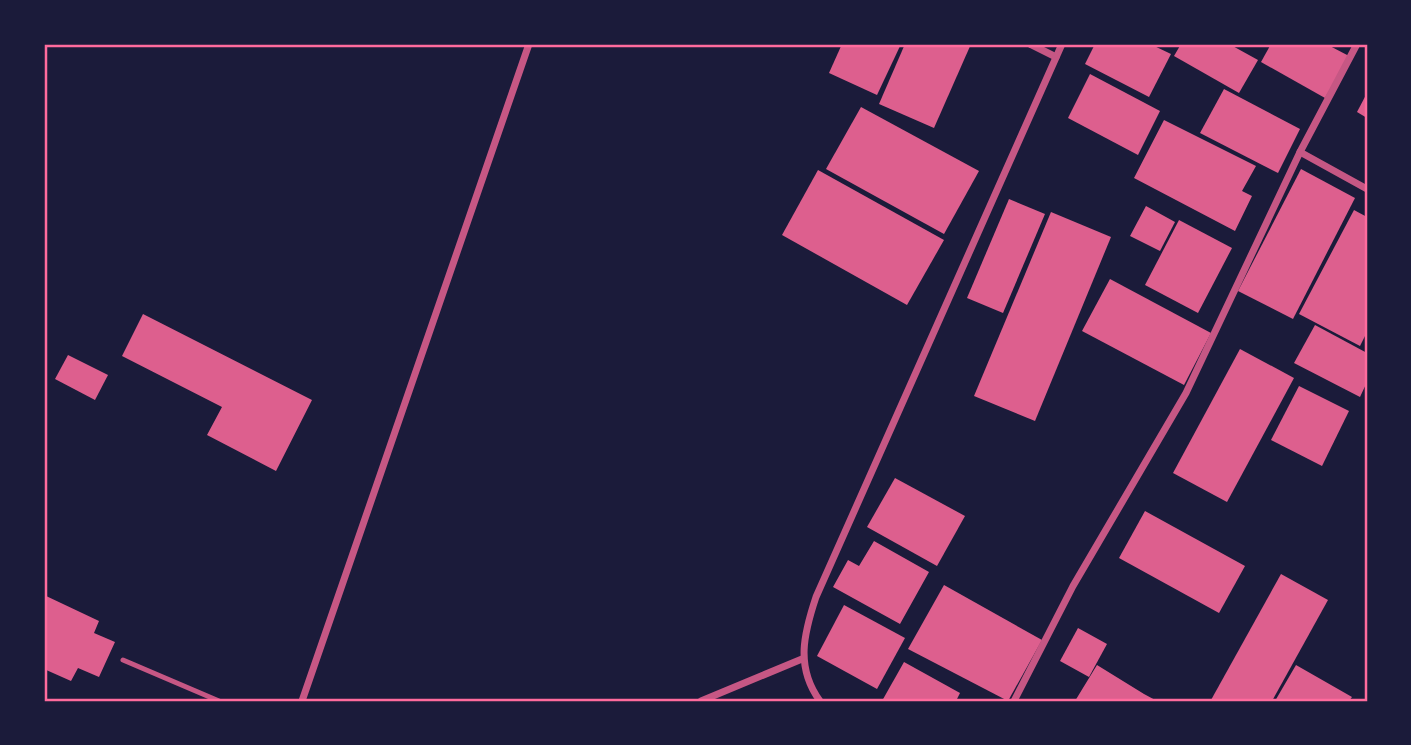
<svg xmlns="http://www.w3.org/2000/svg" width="1411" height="745" font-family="Commissioner,sans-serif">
<rect width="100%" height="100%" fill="#1b1b3a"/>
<g fill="#dd5f8e">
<path d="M 842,44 L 901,44 L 877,95 L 829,73 Z"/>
<path d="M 905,44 L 971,44 L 934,128 L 879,104 Z"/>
<path d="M 1095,44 L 1150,44 L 1171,54 L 1149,97 L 1085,64 Z"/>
<path d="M 1181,44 L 1229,44 L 1258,60 L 1239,93 L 1174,56 Z"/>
<path d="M 1271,44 L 1326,44 L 1349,56 L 1325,98 L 1261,62 Z"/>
<path d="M 1090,74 L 1160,111 L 1138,155 L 1068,118 Z"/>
<path d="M 1224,89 L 1300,129 L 1278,173 L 1200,133 Z"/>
<path d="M 1367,93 L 1367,118 L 1357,112 Z"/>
<path d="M 861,107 L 979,171 L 944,234 L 826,169 Z"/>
<path d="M 1164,120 L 1256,166 L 1242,191 L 1252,196 L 1235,231 L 1134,178 Z"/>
<path d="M 1301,169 L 1355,198 L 1293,319 L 1238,291 Z"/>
<path d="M 818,170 L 944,240 L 907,305 L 782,235 Z"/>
<path d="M 1009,199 L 1045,214 L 1003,313 L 967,298 Z"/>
<path d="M 1146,206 L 1175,222 L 1160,251 L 1130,236 Z"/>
<path d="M 1354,210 L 1367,217 L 1367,332 L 1360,346 L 1299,314 Z"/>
<path d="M 1051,212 L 1111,237 L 1035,421 L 974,396 Z"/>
<path d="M 1179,220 L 1232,248 L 1198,313 L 1145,285 Z"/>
<path d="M 1110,279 L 1211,333 L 1184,385 L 1082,331 Z"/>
<path d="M 143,314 L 312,400 L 276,471 L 207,435 L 222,407 L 122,356 Z"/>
<path d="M 1315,325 L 1367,353 L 1367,382 L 1360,397 L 1294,363 Z"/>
<path d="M 1240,349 L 1294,378 L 1227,502 L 1173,473 Z"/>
<path d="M 68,355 L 108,375 L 95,400 L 55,379 Z"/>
<path d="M 1299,386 L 1349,411 L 1322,466 L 1271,440 Z"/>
<path d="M 895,478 L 965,516 L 937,566 L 867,527 Z"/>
<path d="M 1145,511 L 1245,566 L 1219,613 L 1119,558 Z"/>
<path d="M 874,541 L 929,572 L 900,624 L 833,587 L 848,560 L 859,566 Z"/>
<path d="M 1281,574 L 1328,600 L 1272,701 L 1213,701 L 1211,700 Z"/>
<path d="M 944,585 L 1042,640 L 1008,701 L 908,649 Z"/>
<path d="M 44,595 L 99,621 L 94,633 L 115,642 L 99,677 L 78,668 L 71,681 L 44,669 Z"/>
<path d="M 844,605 L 905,638 L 877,689 L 817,656 Z"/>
<path d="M 1078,628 L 1107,644 L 1089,677 L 1060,661 Z"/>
<path d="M 904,662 L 960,693 L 956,701 L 882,701 Z"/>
<path d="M 1097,665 L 1144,694 L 1157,701 L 1075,701 Z"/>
<path d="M 1296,665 L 1352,697 L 1349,701 L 1275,701 Z"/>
</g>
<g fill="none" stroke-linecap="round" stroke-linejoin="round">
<path stroke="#c65784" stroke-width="5" d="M 123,660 L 219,701"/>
<g stroke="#c65784" stroke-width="7">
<path d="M 1030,44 L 1056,57"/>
<path d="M 1300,152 L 1367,189"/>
<path d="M 302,701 L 529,44"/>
<path d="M 701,701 L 802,659"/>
<path d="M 820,701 C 795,667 804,633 816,597 L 1062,44"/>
<path d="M 1014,701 L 1073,586 L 1186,393 L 1300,152 L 1357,44"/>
</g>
</g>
<rect width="1411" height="745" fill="none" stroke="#1b1b3a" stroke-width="91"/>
<rect x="46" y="46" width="1320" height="654" fill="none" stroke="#ff6b9d" stroke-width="2.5"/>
</svg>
